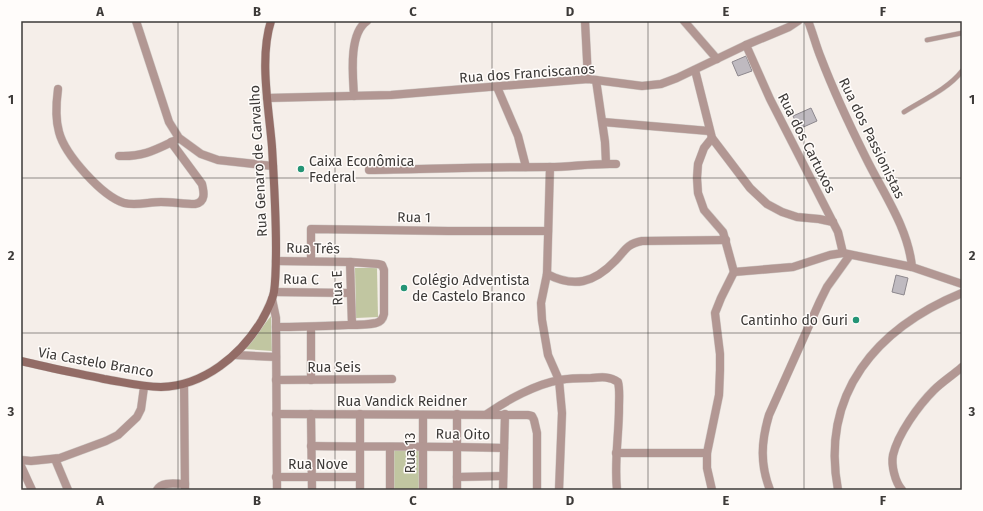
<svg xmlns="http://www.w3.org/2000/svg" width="983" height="511" font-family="'Fira Sans',sans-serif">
<rect width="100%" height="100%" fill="#f5eee9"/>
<g fill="#c1c6a1">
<path d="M 355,268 L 377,268 L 378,317 L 356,318 Z"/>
<path d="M 271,316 L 272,351 L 245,349 Z"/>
<path d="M 419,449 L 420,490 L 394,490 L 393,450 Z"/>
</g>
<g fill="#bfbac0" stroke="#8c878d">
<path d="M 746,56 L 752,71 L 738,76 L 732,62 Z"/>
<path d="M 811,108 L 817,121 L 799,129 L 793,116 Z"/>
<path d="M 896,275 L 908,278 L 904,295 L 892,292 Z"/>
</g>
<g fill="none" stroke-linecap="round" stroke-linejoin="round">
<g stroke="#d0cac6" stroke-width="5.5">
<g id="service">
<path d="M 927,40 L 962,33"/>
<path d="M 904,112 C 923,100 948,89 962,71"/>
</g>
</g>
<g stroke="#d0cac6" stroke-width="9">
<g id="minor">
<path d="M 136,21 L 169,122 L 179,138 L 201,154 L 218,160 L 273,166"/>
<path d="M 585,21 L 588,79"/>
<path d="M 684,21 L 717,59"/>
<path d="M 808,21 C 813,33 816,46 821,58 C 834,92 850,126 866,158 C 883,193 908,227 912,267"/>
<path d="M 746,45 L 770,99 L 838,232 L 843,253"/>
<path d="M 695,70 L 712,138 L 750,188 L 767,204 L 782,212 L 797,217 L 819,219 L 833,222"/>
<path d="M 596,80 L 605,142 L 606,163"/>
<path d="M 497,87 L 518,136 L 526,167"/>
<path d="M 58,89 C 56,104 55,118 59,132 C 65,155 102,196 124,203 C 136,206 149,202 161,202 C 172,202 184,204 195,204 C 206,202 204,192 202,184 L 171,142"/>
<path d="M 354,96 C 353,77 348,34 367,21"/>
<path d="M 603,122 L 709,131"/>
<path d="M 712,138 L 704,148 L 698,164 L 697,178 L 698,193 L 704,210 L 723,232 L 734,272"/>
<path d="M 119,156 C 143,157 155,150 176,140"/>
<path d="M 550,167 L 547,274 L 541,303 L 542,320 L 548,355 L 559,380 L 562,413 L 559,490"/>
<path d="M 369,170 C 429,169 489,167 549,167 C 571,167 593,163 616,164"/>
<path d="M 276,261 L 350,262"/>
<path d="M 311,261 L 311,229 L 448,231 L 548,231"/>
<path d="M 734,272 L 793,267 L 830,255 L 843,253 L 912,267 L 962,284"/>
<path d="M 547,274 C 574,288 594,283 615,261 C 625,251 626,244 642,241 L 726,240"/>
<path d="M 274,292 L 350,293"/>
<path d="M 272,299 L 276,318 L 277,490"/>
<path d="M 276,327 C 300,327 324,326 348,325 C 357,325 367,325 376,323 C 380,322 383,319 384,314 L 384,270 L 382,265 L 378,264 L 350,262 L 352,325"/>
<path d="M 235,355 L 276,357"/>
<path d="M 276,380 L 392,379"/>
<path d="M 311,380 L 311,327"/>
<path d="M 184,384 L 185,490"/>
<path d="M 276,414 L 528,415 L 532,416 L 534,420 L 537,433 L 537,490"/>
<path d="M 311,414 L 312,490"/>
<path d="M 487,414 C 507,400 536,384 560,380 C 570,378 581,378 591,378 C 601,377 610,376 618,382 C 620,390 619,398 619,407 C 619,435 614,462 617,490"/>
<path d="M 423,415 L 423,490"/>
<path d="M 311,446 C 376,447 440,446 504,448"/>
<path d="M 390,447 L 390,490"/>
<path d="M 616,453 L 707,453"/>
<path d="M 55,459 L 68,490"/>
<path d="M 21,460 L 31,461 L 60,458 L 106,441 L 118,435 L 137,417 L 141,409 L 144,387"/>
<path d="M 21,466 L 32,490"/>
<path d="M 276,477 L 359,477"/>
<path d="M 457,477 L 503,476"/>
<path d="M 157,490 C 162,481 176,484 185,484"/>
<path d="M 360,490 L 360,414"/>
<path d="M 457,490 L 457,414"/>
<path d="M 503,490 L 505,414"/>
<path d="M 712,490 L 707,468 L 707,453 L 719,395 L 720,370 L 720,354 L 715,313 L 721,298 L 734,272"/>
<path d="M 770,490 C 760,464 761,442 769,415 L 820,301 L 827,287 L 850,255"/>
<path d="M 838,490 C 820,393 877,328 962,293"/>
<path d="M 902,490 C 895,482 891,465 893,455 C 898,434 918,406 934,390 C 942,382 953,375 962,367"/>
</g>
</g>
<g stroke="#d0cac6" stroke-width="9">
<path id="tertiary" d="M 267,98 L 391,95 L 588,79 L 642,86 L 661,84 L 677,78 L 746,45 L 789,27 L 798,21"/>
</g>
<g stroke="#d0cac6" stroke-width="9">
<path id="secondary" d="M 21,361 C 49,368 76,373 104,379 C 123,382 141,387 161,387 C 204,386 241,355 262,320 C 267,311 272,302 274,292 C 276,278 276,262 276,247 C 276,214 274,180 272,147 C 269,109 259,58 271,21"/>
</g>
<use href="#service" stroke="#b29793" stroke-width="4.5"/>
<use href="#minor" stroke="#b29793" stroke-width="8"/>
<use href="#tertiary" stroke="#b29793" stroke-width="8"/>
<use href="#secondary" stroke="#936c66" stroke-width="8"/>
</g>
<path fill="none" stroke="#3d3a38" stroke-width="1" stroke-opacity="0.55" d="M 178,21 L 178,490M 335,21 L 335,490M 492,21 L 492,490M 648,21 L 648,490M 804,21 L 804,490M 21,178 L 962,178M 21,333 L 962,333"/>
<g fill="#249475" stroke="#fffcfa" stroke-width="1.5">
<circle cx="301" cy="169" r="4"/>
<circle cx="404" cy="288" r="4"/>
<circle cx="856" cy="320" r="4"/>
</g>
<g text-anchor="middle" stroke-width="3" stroke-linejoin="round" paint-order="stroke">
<g font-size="14" fill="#3d3a38" stroke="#fffcfa">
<text transform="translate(527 73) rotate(-4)" y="5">Rua dos Franciscanos</text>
<text transform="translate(872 138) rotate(64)" y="5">Rua dos Passionistas</text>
<text transform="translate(807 143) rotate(63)" y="5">Rua dos Cartuxos</text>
<text transform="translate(258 161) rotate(-93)" y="5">Rua Genaro de Carvalho</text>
<text transform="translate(414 217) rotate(1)" y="5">Rua 1</text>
<text transform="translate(313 248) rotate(1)" y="5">Rua Três</text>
<text transform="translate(301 279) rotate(1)" y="5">Rua C</text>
<text transform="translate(337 288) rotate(-92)" y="5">Rua E</text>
<text transform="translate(96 362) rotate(10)" y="5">Via Castelo Branco</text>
<text x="334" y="372">Rua Seis</text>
<text x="402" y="406">Rua Vandick Reidner</text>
<text transform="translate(463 434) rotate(1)" y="5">Rua Oito</text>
<text transform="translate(410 453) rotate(-90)" y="5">Rua 13</text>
<text x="318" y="469">Rua Nove</text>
</g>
<g font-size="14" fill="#3d3a38" stroke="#fffcfa" text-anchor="start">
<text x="309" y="166">Caixa Econômica<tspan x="309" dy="16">Federal</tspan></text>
<text x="412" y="285">Colégio Adventista<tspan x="412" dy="16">de Castelo Branco</tspan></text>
<text x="848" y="325" text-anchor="end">Cantinho do Guri</text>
</g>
</g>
<rect width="983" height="511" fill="none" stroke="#fffcfa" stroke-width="44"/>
<rect x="22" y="22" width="939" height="467" fill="none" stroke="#3d3a38" stroke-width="1.5"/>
<g font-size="13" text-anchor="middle" font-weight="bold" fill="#3d3a38">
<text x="100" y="16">A</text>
<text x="257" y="16">B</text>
<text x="413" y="16">C</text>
<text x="570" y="16">D</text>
<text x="726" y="16">E</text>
<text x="883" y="16">F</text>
<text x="11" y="104">1</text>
<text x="972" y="104">1</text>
<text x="11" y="260">2</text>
<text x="972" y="260">2</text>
<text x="11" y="416">3</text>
<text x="972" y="416">3</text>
<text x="100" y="505">A</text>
<text x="257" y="505">B</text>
<text x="413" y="505">C</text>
<text x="570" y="505">D</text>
<text x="726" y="505">E</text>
<text x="883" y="505">F</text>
</g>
</svg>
